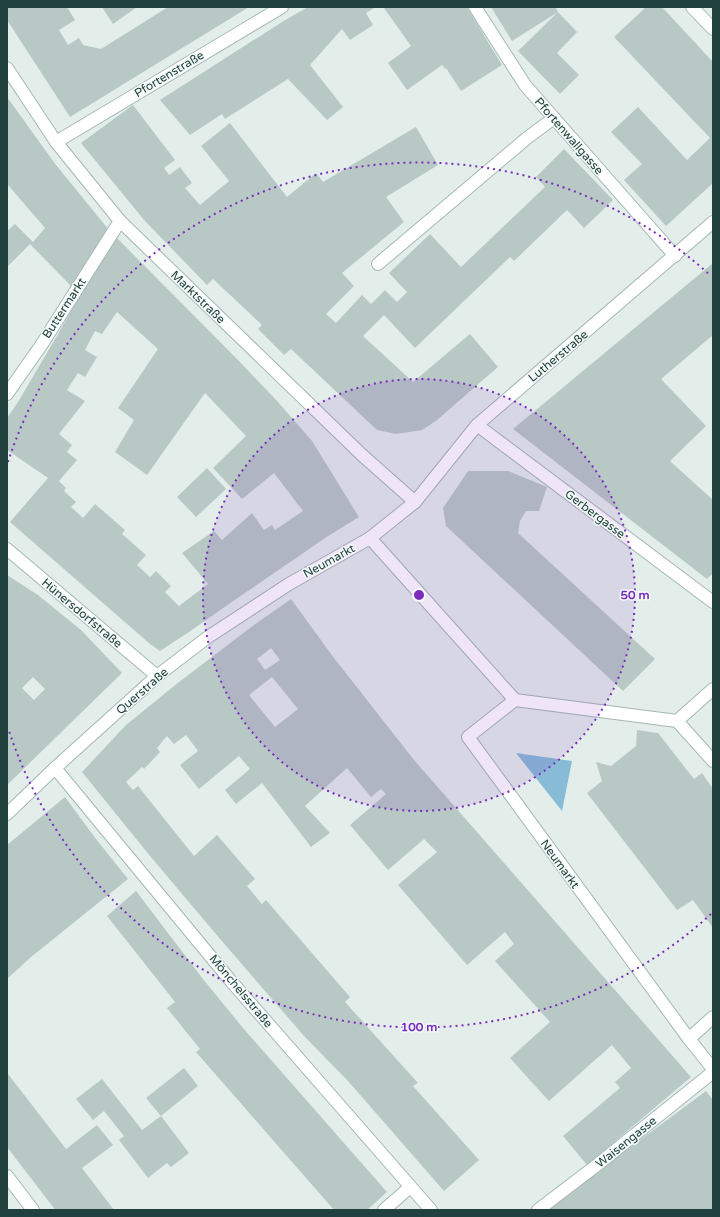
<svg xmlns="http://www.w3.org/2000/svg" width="720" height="1217" font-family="'Varela Round',sans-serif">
<rect width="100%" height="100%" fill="#e3eeeb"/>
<path fill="#88bbd6" d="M 516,753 L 572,761 L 562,811 Z"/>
<g fill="#b8c9c5" fill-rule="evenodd">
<path d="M 7,7 L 67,7 L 75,20 L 59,30 L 68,45 L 79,38 L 83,45 L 101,49 L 168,7 L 249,7 L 70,117 L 7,20 Z"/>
<path d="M 102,7 L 137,7 L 113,24 Z"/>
<path d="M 308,7 L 376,7 L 366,13 L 373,25 L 350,40 L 342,29 L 310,65 L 343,107 L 327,120 L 288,79 L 225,119 L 222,114 L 190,135 L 160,100 L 282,22 Z"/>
<path d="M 386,7 L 467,7 L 502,65 L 461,91 L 446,68 L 445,69 L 442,65 L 407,90 L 388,63 L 411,46 L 384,8 Z"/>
<path d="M 491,7 L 555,7 L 558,12 L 512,41 Z"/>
<path d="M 646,7 L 662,7 L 713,62 L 713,183 L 666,226 L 624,180 L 642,164 L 611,132 L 638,107 L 687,160 L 710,138 L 614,37 Z"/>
<path d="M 558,12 L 577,32 L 557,53 L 579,75 L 560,94 L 518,51 Z"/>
<path d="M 7,97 L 56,165 L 109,230 L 71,286 L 30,244 L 7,267 L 7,231 L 15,224 L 33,242 L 45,228 L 8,185 L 7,186 Z"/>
<path d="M 133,105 L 175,160 L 164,168 L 169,175 L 180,167 L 192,183 L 185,188 L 200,205 L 229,181 L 201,146 L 230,123 L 287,197 L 316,173 L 323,182 L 416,127 L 438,165 L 386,197 L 404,222 L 342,273 L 354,286 L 326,314 L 336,323 L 362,295 L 371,304 L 385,290 L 397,302 L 407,292 L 389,273 L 430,234 L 461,267 L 545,187 L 536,177 L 564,149 L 613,200 L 584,228 L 567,210 L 514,261 L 510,257 L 415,348 L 384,315 L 363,336 L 413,382 L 470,334 L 498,367 L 437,420 L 422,430 L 396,434 L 377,430 L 291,349 L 284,355 L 258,329 L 262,325 L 213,279 L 207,285 L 144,220 L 81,143 Z"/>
<path d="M 116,237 L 237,359 L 278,402 L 312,441 L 359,517 L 325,538 L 296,558 L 226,606 L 189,632 L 160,651 L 150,644 L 10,522 L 48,478 L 7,450 L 7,418 L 18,402 L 58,334 L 87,283 ZM 117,312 L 158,349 L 118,408 L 134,420 L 115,452 L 147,475 L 205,393 L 246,436 L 213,468 L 242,499 L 274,473 L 303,511 L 275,530 L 272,525 L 264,530 L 252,513 L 222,540 L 214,531 L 182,553 L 208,584 L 179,606 L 165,592 L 171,586 L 156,571 L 150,577 L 137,565 L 146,555 L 122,534 L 125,530 L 95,504 L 83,518 L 71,507 L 76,502 L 64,491 L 66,488 L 59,481 L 77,460 L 67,452 L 72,445 L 59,434 L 85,401 L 67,390 L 78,373 L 85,377 L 97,357 L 85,350 L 95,331 L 102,334 Z"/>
<path d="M 713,263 L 713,335 L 661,379 L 706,426 L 670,461 L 713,500 L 713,573 L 707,579 L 513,429 Z"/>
<path d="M 207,468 L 226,489 L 196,517 L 177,497 Z"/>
<path d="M 468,471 L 508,471 L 547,487 L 539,511 L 526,511 L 520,521 L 518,533 L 655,659 L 623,691 L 446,526 L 443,508 Z"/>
<path d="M 7,575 L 38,595 L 81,630 L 122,673 L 7,785 ZM 33,677 L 45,689 L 34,700 L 22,688 Z"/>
<path d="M 291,599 L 334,658 L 414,760 L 691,1077 L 587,1165 L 563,1136 L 620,1088 L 615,1082 L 631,1068 L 612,1045 L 549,1101 L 527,1077 L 510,1058 L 550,1022 L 495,961 L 514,944 L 505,932 L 467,965 L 398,885 L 437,852 L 424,839 L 388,870 L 350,825 L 386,794 L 381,789 L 371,797 L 347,768 L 305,806 L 330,833 L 311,847 L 272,796 L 262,783 L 236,804 L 225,790 L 250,769 L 239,756 L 199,789 L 180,765 L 198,751 L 186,735 L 174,744 L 167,736 L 157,748 L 160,752 L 144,769 L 142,767 L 126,782 L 133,790 L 138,786 L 194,856 L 217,835 L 255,879 L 247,886 L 262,904 L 266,900 L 350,997 L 345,1002 L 418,1083 L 413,1086 L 479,1160 L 444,1191 L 348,1081 L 304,1036 L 221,940 L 150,856 L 82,772 L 126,725 L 179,682 L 254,625 ZM 271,648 L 280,660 L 265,670 L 257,659 ZM 272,677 L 298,709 L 275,727 L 249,695 Z"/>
<path d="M 637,730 L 658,733 L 694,779 L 702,773 L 713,789 L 713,928 L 693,900 L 677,910 L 587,793 L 602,781 L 596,762 L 611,766 L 636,746 Z"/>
<path d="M 65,797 L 96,839 L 128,879 L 31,957 L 7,979 L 7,845 Z"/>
<path d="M 136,891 L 203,979 L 243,1028 L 387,1192 L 367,1210 L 334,1210 L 196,1052 L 200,1049 L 167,1008 L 175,1002 L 107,916 Z"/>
<path d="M 184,1068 L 198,1086 L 161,1116 L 146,1098 Z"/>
<path d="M 8,1074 L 66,1149 L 97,1125 L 113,1145 L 82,1168 L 114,1210 L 55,1210 L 53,1207 L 7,1147 L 7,1075 Z"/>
<path d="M 102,1079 L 142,1130 L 161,1116 L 189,1153 L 171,1167 L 167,1163 L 148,1178 L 119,1140 L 124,1136 L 104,1111 L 93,1120 L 76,1099 Z"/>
<path d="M 706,1091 L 713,1100 L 713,1210 L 546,1210 Z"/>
</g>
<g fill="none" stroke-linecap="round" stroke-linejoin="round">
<g stroke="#a5b7b4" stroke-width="14">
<path id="service" d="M 378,264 L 527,138 L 554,118"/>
</g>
<g stroke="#a5b7b4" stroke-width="14">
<g id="pedestrian">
<path d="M 7,68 L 56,142 L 120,221 L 362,455 L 415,502"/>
<path d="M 56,142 L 282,7"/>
<path d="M 7,394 L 42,344 L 120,221"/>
<path d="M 370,538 L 515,700 L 468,737 L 689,1039 L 713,1069"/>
<path d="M 7,549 L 157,676"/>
<path d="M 515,700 L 677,721 L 713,761"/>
<path d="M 677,721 L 713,689"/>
<path d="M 55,768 L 157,676 L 208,637 L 289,584 L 370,538 L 415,502 L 477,425"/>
<path d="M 689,1039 L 713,1017"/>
<path d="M 384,1210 L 410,1187"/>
<path d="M 538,1210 L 597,1165 L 713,1072"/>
</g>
</g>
<g stroke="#a5b7b4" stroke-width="14">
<g id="minor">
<path d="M 475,7 L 525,85 L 675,256"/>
<path d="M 713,222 L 477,425 L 713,602"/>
<path d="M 7,814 L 55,768 L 230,980 L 431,1210"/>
<path d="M 7,1176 L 33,1210"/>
</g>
</g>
<g stroke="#a0bab6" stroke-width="14">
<path id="secondary" d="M 692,7 L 713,29"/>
</g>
<use href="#service" stroke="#fff" stroke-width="12"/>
<use href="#pedestrian" stroke="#fff" stroke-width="12"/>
<use href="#minor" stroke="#fff" stroke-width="12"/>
<use href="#secondary" stroke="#fff" stroke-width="12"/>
</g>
<circle cx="419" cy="595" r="216" fill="#7b2cbf" fill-opacity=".12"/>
<g fill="none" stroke="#7b2cbf" stroke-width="2" stroke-dasharray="2 4">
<circle cx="419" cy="595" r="216"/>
<path d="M711 914A432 432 0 0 1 8 728M8 462A432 432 0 0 1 711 276"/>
</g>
<g text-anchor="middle" stroke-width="3" stroke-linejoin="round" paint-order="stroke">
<g font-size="12" fill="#21413e" stroke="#f4faf8">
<text transform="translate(169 74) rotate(-31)" y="4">Pfortenstraße</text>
<text transform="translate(569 136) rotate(49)" y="4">Pfortenwallgasse</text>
<text transform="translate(198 297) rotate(44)" y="4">Marktstraße</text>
<text transform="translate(64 308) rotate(-57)" y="4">Buttermarkt</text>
<text transform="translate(558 356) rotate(-40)" y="4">Lutherstraße</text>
<text transform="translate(595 514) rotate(37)" y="4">Gerbergasse</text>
<text transform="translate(329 561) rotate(-29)" y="4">Neumarkt</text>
<text transform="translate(82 613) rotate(40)" y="4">Hünersdorfstraße</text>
<text transform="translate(142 691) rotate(-41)" y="4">Querstraße</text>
<text transform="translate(560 864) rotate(54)" y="4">Neumarkt</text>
<text transform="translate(241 991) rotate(50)" y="4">Mönchelsstraße</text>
<text transform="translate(626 1142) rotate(-39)" y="4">Waisengasse</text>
</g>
</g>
<circle cx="419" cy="595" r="6" fill="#7b2cbf" stroke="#f4faf8" stroke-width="2"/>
<g font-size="12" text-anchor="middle" font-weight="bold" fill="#7b2cbf" stroke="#f4faf8" stroke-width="3" stroke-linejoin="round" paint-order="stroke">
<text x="635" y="599">50 m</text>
<text x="419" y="1031">100 m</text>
</g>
<rect width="720" height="1217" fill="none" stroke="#21413e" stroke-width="16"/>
</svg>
